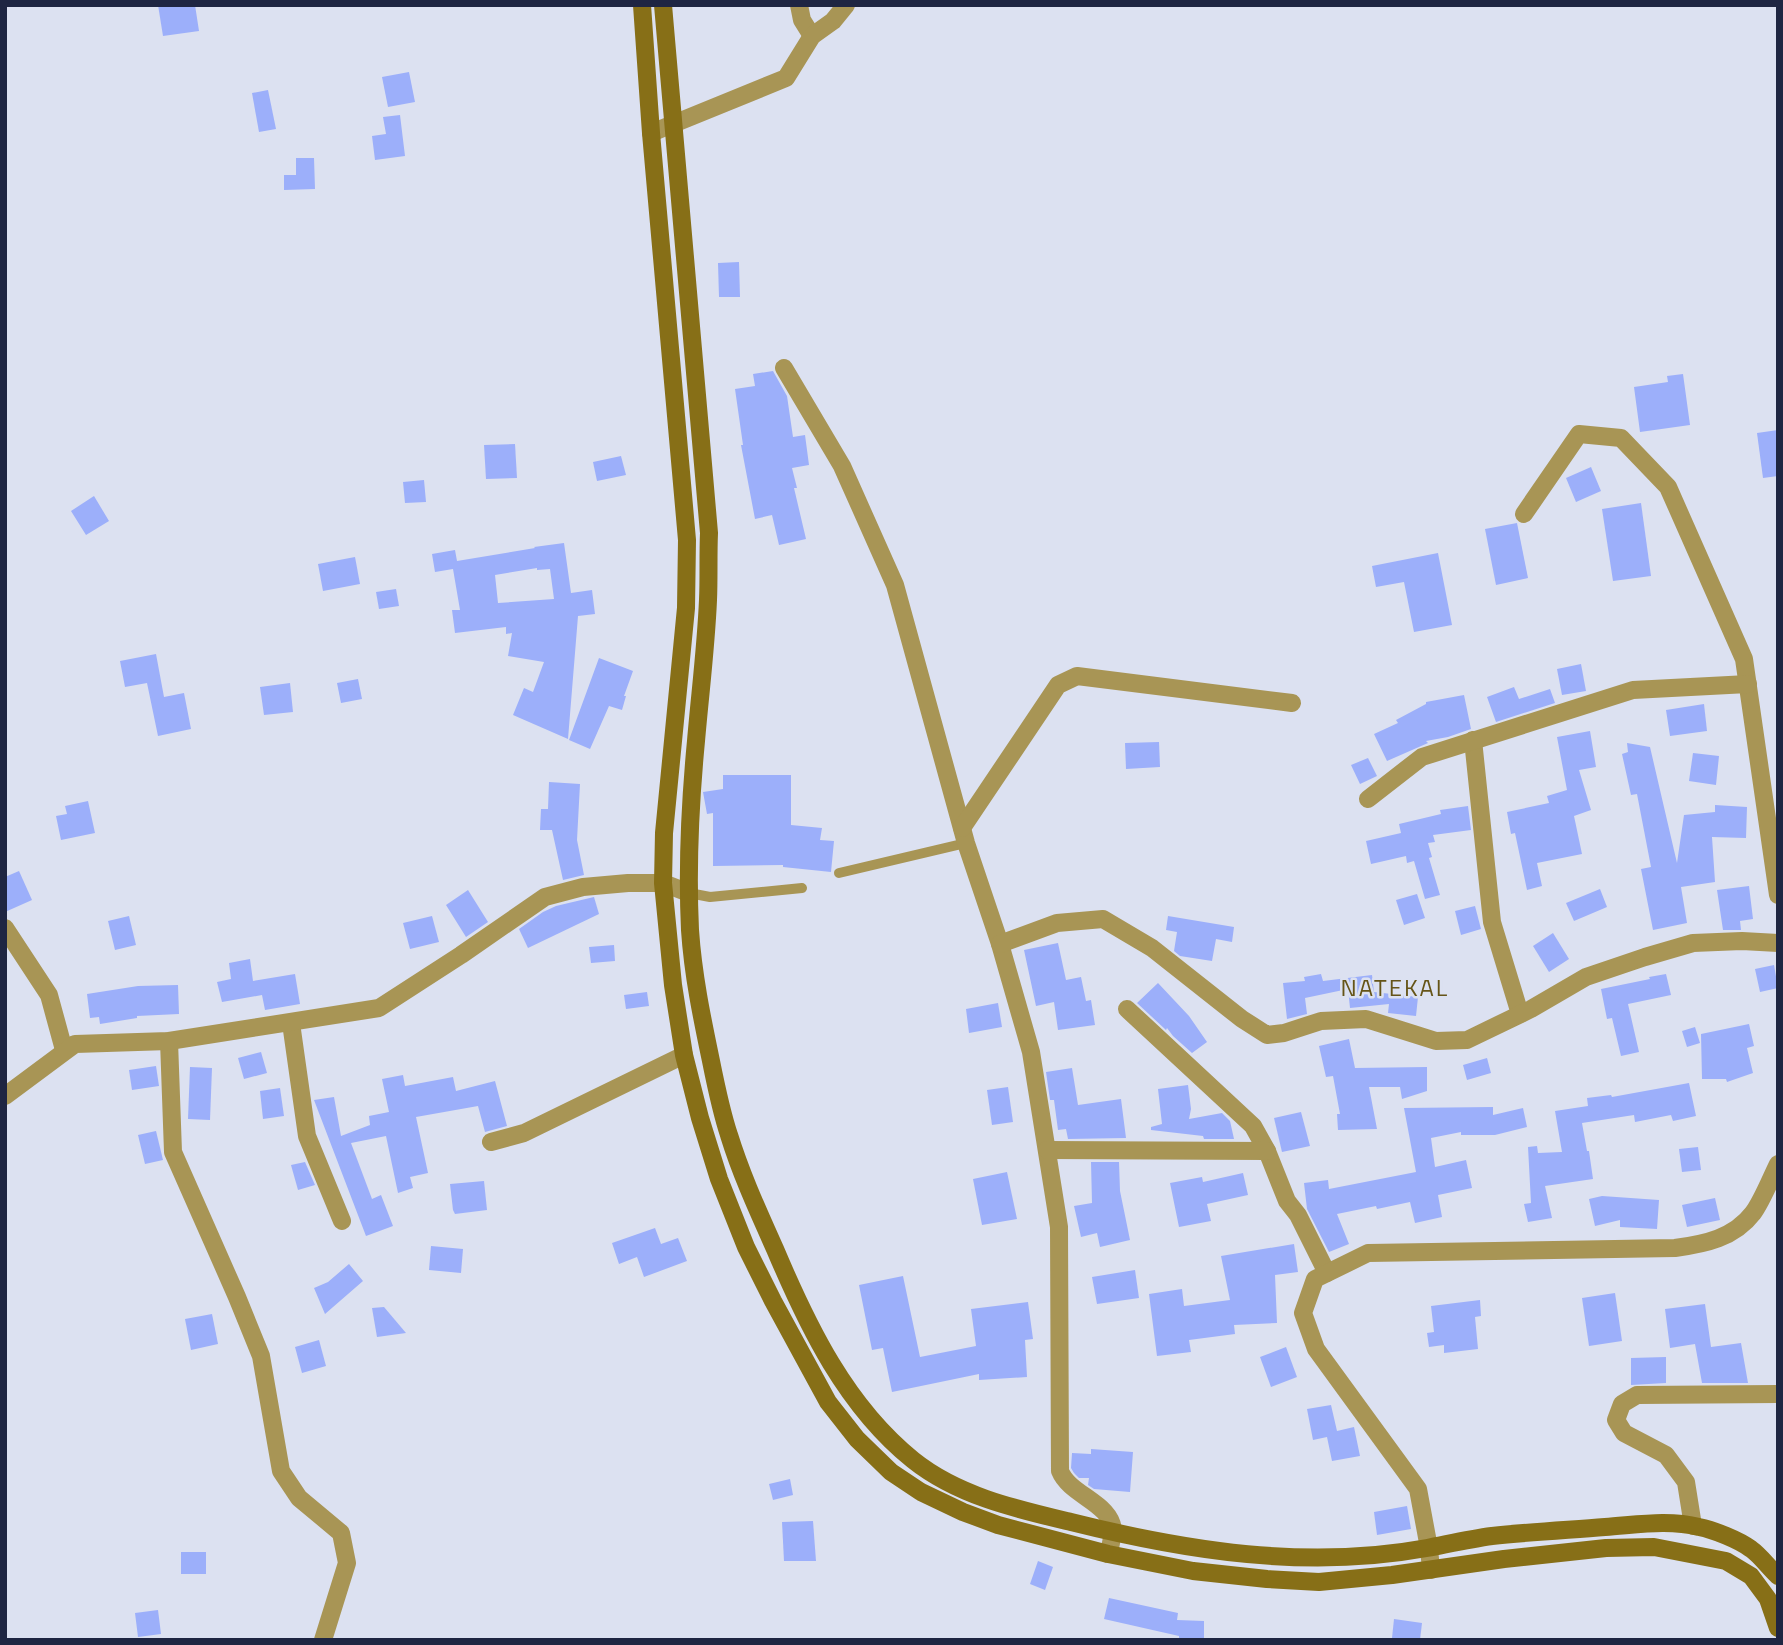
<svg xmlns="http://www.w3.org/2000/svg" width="1783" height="1645" font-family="'Titillium Web',sans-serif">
<rect width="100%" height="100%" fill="#dce1f1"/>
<g fill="#9caffa" fill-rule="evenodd">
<path d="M 158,5 L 195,5 L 199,31 L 163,36 Z"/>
<path d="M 409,72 L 415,102 L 388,107 L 382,77 Z"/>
<path d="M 268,90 L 276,129 L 259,132 L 252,93 Z"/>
<path d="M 400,115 L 405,156 L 375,160 L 372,136 L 386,134 L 383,117 Z"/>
<path d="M 296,158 L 314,158 L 315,189 L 284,190 L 284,175 L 296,175 Z"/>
<path d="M 739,262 L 740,297 L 719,297 L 718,263 Z"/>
<path d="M 773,371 L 787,396 L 793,437 L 805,435 L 809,465 L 792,468 L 797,488 L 794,488 L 806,539 L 779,545 L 772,515 L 755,519 L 741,445 L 743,445 L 735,389 L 755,386 L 753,374 Z"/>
<path d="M 1683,374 L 1690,425 L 1640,432 L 1634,387 L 1668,382 L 1667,376 Z"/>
<path d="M 1778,430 L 1778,476 L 1763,478 L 1757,433 Z"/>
<path d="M 515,444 L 517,478 L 486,479 L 484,445 Z"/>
<path d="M 621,456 L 626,475 L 597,481 L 593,462 Z"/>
<path d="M 1591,467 L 1601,491 L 1576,502 L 1566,478 Z"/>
<path d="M 424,480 L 426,502 L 405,503 L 403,482 Z"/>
<path d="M 94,496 L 109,521 L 86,535 L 71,511 Z"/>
<path d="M 1641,503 L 1651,576 L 1613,581 L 1602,509 Z"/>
<path d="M 1517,523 L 1528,578 L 1496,585 L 1485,529 Z"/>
<path d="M 564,543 L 571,593 L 592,590 L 595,614 L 578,616 L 568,739 L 513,715 L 524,688 L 533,692 L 544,662 L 508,656 L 512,633 L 506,634 L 506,627 L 455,633 L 452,610 L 460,610 L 453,569 L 435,572 L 432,554 L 455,550 L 457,561 L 535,548 L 534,547 ZM 537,568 L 537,570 L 550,569 L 554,599 L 498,603 L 495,575 Z"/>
<path d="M 1438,553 L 1452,625 L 1414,632 L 1404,582 L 1376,587 L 1372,566 Z"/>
<path d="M 355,557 L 360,584 L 323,591 L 318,564 Z"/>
<path d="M 396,589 L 399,606 L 379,609 L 376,592 Z"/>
<path d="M 156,654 L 164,697 L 184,693 L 191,729 L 158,736 L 147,683 L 125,687 L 120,661 Z"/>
<path d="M 599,658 L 633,671 L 624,696 L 626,696 L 622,710 L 609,706 L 590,749 L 569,740 Z"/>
<path d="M 1581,664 L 1586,691 L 1562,695 L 1557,669 Z"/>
<path d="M 358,679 L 362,699 L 341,703 L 337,683 Z"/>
<path d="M 290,683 L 293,712 L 264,715 L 260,687 Z"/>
<path d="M 1514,687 L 1519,699 L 1550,689 L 1555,703 L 1496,722 L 1487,697 Z"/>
<path d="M 1464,695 L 1471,729 L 1448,737 L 1426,741 L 1428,743 L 1387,761 L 1374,734 L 1398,723 L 1396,720 L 1426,704 L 1426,702 Z"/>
<path d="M 1704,704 L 1707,731 L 1670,736 L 1666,710 Z"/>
<path d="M 1590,731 L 1596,767 L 1579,770 L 1591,810 L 1574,816 L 1582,854 L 1537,863 L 1542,886 L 1527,890 L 1515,833 L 1511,834 L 1507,812 L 1549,803 L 1547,796 L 1567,790 L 1557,737 Z"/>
<path d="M 1159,742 L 1160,767 L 1126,769 L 1125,743 Z"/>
<path d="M 1627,743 L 1650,747 L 1677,863 L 1684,815 L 1715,812 L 1715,805 L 1747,807 L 1746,838 L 1712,837 L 1715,882 L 1681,887 L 1687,923 L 1653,930 L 1641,869 L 1651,867 L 1637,794 L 1631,795 L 1622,754 L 1628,752 Z"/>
<path d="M 1693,753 L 1719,756 L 1716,785 L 1689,781 Z"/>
<path d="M 1368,758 L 1377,776 L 1360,784 L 1351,765 Z"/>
<path d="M 723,775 L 791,775 L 791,825 L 822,828 L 820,840 L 834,841 L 831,872 L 783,867 L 783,865 L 713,866 L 713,813 L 707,814 L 703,792 L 723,789 Z"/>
<path d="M 549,782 L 580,784 L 577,840 L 584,875 L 563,880 L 552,830 L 540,830 L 541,809 L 548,809 Z"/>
<path d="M 88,801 L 95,833 L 61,840 L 56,816 L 67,814 L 65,806 Z"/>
<path d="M 1468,806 L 1471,830 L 1433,835 L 1435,842 L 1428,843 L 1432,857 L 1429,858 L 1440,895 L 1425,899 L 1414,861 L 1407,863 L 1406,856 L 1371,864 L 1366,841 L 1401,833 L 1399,824 L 1441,814 L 1440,810 Z"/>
<path d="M 19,871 L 32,900 L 5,912 L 5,877 Z"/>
<path d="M 1749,886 L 1753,919 L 1740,921 L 1741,930 L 1723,930 L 1717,890 Z"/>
<path d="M 1600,889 L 1607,907 L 1574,921 L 1566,903 Z"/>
<path d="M 468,890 L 488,922 L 466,937 L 446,905 Z"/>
<path d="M 1417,894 L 1425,918 L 1404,925 L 1396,900 Z"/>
<path d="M 594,897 L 599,914 L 528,948 L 519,929 L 543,912 L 556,906 Z"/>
<path d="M 1475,906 L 1481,929 L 1461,935 L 1455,911 Z"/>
<path d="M 129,916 L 136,945 L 115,950 L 108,921 Z"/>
<path d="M 432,916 L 439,942 L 410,949 L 403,923 Z"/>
<path d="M 1168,916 L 1234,927 L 1232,942 L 1216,939 L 1212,961 L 1180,956 L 1174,951 L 1177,932 L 1166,930 Z"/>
<path d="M 1553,933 L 1569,959 L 1549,972 L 1533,946 Z"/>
<path d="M 1058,943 L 1066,980 L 1081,977 L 1086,1001 L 1091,1000 L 1095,1025 L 1058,1030 L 1054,1002 L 1036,1006 L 1024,950 Z"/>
<path d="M 614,945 L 615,961 L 591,963 L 589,947 Z"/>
<path d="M 250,959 L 253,981 L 295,974 L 300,1004 L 265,1010 L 262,995 L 222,1002 L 217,982 L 231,979 L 229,963 Z"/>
<path d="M 1774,965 L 1778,988 L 1760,992 L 1755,969 Z"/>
<path d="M 1321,974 L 1323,981 L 1372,975 L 1374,992 L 1418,997 L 1416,1016 L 1388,1013 L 1389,1004 L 1350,1008 L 1348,989 L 1305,998 L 1307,1014 L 1287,1019 L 1283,983 L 1305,981 L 1304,977 Z"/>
<path d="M 1666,974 L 1671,995 L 1628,1004 L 1639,1052 L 1621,1056 L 1612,1018 L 1607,1019 L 1601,989 L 1650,979 L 1649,977 Z"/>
<path d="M 1158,983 L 1189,1016 L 1207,1042 L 1192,1053 L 1173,1036 L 1167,1028 L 1166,1030 L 1137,1003 Z"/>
<path d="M 178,985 L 179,1014 L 137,1016 L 137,1018 L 100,1024 L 99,1017 L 90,1018 L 87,994 L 138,986 Z"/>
<path d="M 647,992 L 649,1006 L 626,1009 L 624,995 Z"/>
<path d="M 998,1003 L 1002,1027 L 969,1033 L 966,1009 Z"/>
<path d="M 1749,1024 L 1754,1046 L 1747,1048 L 1753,1073 L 1727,1082 L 1726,1079 L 1702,1079 L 1701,1034 Z"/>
<path d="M 1695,1027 L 1700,1043 L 1687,1047 L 1682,1031 Z"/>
<path d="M 1349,1039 L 1355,1068 L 1427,1067 L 1427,1091 L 1402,1099 L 1400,1087 L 1369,1087 L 1377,1129 L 1338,1130 L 1337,1114 L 1340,1114 L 1333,1076 L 1326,1077 L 1319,1046 Z"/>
<path d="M 261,1052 L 267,1073 L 244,1079 L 238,1058 Z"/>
<path d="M 1487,1058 L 1491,1073 L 1467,1080 L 1463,1065 Z"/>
<path d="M 156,1066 L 159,1086 L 132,1090 L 129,1070 Z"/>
<path d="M 190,1067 L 212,1068 L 210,1120 L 188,1119 Z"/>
<path d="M 1072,1068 L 1078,1105 L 1121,1099 L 1126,1138 L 1068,1139 L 1066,1129 L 1058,1130 L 1054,1100 L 1050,1100 L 1046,1072 Z"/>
<path d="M 403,1075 L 405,1086 L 453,1077 L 456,1091 L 495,1081 L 507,1126 L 485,1132 L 478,1106 L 416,1117 L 428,1173 L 410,1177 L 413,1188 L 398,1193 L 386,1136 L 351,1143 L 372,1199 L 381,1195 L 393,1226 L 366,1236 L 314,1100 L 334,1097 L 341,1136 L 370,1125 L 369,1116 L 389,1112 L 382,1079 Z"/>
<path d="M 1689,1083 L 1696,1116 L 1673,1121 L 1671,1115 L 1635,1122 L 1634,1115 L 1582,1123 L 1587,1151 L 1589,1151 L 1593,1179 L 1545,1186 L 1552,1218 L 1528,1222 L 1524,1204 L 1531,1203 L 1528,1147 L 1537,1146 L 1538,1153 L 1562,1152 L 1555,1111 L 1588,1106 L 1587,1098 L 1611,1095 L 1612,1097 Z"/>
<path d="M 1188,1085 L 1191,1109 L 1189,1119 L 1222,1113 L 1230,1121 L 1234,1139 L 1204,1139 L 1203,1136 L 1151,1130 L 1151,1127 L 1162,1124 L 1158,1089 Z"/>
<path d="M 1008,1087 L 1013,1122 L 992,1125 L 987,1090 Z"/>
<path d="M 280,1088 L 284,1116 L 263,1119 L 260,1091 Z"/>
<path d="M 1493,1107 L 1493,1115 L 1523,1108 L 1527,1127 L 1495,1135 L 1461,1135 L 1461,1132 L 1431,1138 L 1435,1167 L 1466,1160 L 1472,1188 L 1438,1195 L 1442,1217 L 1415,1223 L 1410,1202 L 1377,1209 L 1376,1206 L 1337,1214 L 1349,1244 L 1329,1252 L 1307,1209 L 1304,1183 L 1328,1180 L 1329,1189 L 1416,1172 L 1404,1108 Z"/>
<path d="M 1301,1112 L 1310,1146 L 1282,1152 L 1274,1118 Z"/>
<path d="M 156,1131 L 163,1160 L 145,1164 L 138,1135 Z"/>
<path d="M 1698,1147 L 1701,1170 L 1682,1172 L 1679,1149 Z"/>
<path d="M 305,1162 L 315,1185 L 298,1190 L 291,1165 Z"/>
<path d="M 1091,1162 L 1119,1162 L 1120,1191 L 1130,1240 L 1100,1247 L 1097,1233 L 1081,1237 L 1074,1206 L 1092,1203 Z"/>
<path d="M 1007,1172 L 1017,1219 L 982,1225 L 973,1179 Z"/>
<path d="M 1243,1173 L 1248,1195 L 1207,1204 L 1211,1221 L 1179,1227 L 1170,1183 L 1202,1177 L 1203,1182 Z"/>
<path d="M 484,1181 L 487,1210 L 455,1214 L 453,1210 L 450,1184 Z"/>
<path d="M 1602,1196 L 1659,1200 L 1657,1229 L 1620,1227 L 1620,1220 L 1595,1226 L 1589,1199 Z"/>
<path d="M 1715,1198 L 1720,1220 L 1687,1227 L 1682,1205 Z"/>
<path d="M 655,1228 L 661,1244 L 678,1238 L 687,1261 L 644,1277 L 637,1257 L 619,1264 L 612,1243 Z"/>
<path d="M 1294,1244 L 1298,1272 L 1275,1275 L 1277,1323 L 1234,1325 L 1235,1334 L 1189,1340 L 1191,1352 L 1157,1356 L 1149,1294 L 1182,1289 L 1184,1306 L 1230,1300 L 1221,1256 Z"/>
<path d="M 431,1246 L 463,1249 L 461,1273 L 429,1270 Z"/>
<path d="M 349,1264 L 363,1281 L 325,1314 L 314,1288 L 328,1282 Z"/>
<path d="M 1135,1270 L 1139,1298 L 1097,1304 L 1092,1277 Z"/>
<path d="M 903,1276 L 920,1357 L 976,1346 L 971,1309 L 1028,1302 L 1033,1339 L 1025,1340 L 1027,1377 L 979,1380 L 979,1374 L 892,1392 L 883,1348 L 872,1350 L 859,1285 Z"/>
<path d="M 1615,1293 L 1622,1341 L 1589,1346 L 1582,1298 Z"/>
<path d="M 1480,1300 L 1481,1316 L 1475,1317 L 1478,1349 L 1444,1353 L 1444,1345 L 1429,1347 L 1427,1333 L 1434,1332 L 1431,1306 Z"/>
<path d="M 1705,1304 L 1711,1347 L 1741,1343 L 1748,1383 L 1702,1383 L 1695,1344 L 1670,1348 L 1665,1309 Z"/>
<path d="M 384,1307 L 406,1333 L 377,1337 L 372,1308 Z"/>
<path d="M 212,1314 L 218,1344 L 191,1350 L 185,1319 Z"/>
<path d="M 319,1340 L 326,1366 L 302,1373 L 295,1347 Z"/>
<path d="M 1286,1347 L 1297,1377 L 1271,1387 L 1260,1357 Z"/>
<path d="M 1666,1357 L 1666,1383 L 1631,1385 L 1631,1358 Z"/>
<path d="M 1331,1405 L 1337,1431 L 1354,1427 L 1360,1456 L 1332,1461 L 1327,1437 L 1313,1440 L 1307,1409 Z"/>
<path d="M 1091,1449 L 1133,1452 L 1130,1492 L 1094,1489 L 1088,1485 L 1089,1478 L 1079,1478 L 1074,1473 L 1071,1468 L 1072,1453 L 1091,1454 Z"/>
<path d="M 790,1479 L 793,1495 L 773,1500 L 769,1484 Z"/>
<path d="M 1407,1506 L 1411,1529 L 1377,1535 L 1374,1512 Z"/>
<path d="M 813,1521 L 816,1561 L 784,1561 L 782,1522 Z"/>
<rect x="181" y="1552" width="25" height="22"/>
<path d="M 1038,1561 L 1053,1567 L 1045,1590 L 1030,1584 Z"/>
<path d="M 1109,1598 L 1178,1613 L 1177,1620 L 1204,1621 L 1204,1640 L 1179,1639 L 1179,1636 L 1104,1619 Z"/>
<path d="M 158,1610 L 161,1634 L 138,1637 L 135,1613 Z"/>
<path d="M 1394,1619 L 1422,1623 L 1420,1640 L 1392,1638 Z"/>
</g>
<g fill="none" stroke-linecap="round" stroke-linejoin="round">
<g stroke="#a89555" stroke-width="10">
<path d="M 839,873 L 966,843"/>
<path d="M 689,893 L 710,897 L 802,888"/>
</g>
<g stroke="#a89555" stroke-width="18">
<path d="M 799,5 L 802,20 L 812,36"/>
<path d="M 651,133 L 786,78 L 812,36 L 833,21 L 846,5"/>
<path d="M 784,368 L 842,466 L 895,585 L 966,843 L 1000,944 L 1031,1052 L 1059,1227 L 1060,1471 C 1070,1496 1113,1503 1113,1532 C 1112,1539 1110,1548 1108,1554"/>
<path d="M 1524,514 L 1579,434 L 1621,438 L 1668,487 L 1744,659 L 1778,895"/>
<path d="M 1473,740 L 1492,922 L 1520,1014"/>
<path d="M 1368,799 L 1422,757 L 1633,690 L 1748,684"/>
<path d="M 962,828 L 1058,685 L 1077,676 L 1292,703"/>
<path d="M 5,928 L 49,995 L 64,1050 L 73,1045"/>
<path d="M 1000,944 L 1057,923 L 1103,919 L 1152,948 L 1242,1019 L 1267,1035 L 1284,1033 L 1321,1021 L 1366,1019 L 1436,1041 L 1467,1040 L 1531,1009 L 1586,977 L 1645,957 L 1693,943 L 1742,941 L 1778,943"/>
<path d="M 1127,1009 L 1253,1126 L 1267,1151 L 1287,1201 L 1298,1215 L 1327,1273"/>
<path d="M 291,1023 L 307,1136 L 342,1221"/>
<path d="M 169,1041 L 173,1152 L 237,1297 L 261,1356 L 281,1471 L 299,1498 L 341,1533 L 347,1563 L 323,1640"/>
<path d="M 5,1096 L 75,1044 L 169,1041 L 379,1008 L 461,955 L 545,897 L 583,887 L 628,883 L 663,883 L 689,893"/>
<path d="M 491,1142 L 524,1133 L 684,1055"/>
<path d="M 1047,1150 L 1267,1151"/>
<path d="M 1693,1526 L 1686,1482 L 1666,1455 L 1624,1433 L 1616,1420 L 1622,1404 L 1637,1395 L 1778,1394"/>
<path d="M 1431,1570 L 1429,1548 L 1418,1489 L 1316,1349 L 1303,1313 L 1315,1279 L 1368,1253 L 1675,1248 C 1705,1244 1734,1238 1753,1213 C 1762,1201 1771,1178 1778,1164"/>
</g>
<g stroke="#876f17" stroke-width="18">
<path d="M 642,5 L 651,133 L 687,540 L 686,608 L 664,833 L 663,883 L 673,985 L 684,1055 L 700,1118 L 719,1179 L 746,1247 L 773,1301 L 828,1402 L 857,1439 L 891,1472 L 921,1492 L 963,1512 L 998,1525 L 1108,1554 L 1193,1571 L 1267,1579 L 1319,1582 L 1392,1575 L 1504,1559 L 1606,1548 L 1654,1547 L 1726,1561 L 1751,1576 L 1768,1599 L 1778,1628"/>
<path d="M 663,5 L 709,533 C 708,555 709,578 708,600 C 706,647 700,694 696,741 C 690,804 687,867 690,930 C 693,975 702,1018 711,1061 C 716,1086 721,1111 729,1135 C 741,1174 758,1211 775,1249 C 808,1327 846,1406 913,1460 C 958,1496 1016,1509 1071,1522 C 1187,1551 1307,1570 1427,1548 C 1448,1544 1470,1539 1492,1536 C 1529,1532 1567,1530 1605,1527 C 1636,1525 1668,1519 1699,1527 C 1714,1530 1739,1540 1751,1549 C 1761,1556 1769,1568 1778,1576"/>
</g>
</g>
<g text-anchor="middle" stroke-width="5" stroke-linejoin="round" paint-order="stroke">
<g font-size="24" letter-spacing="2" fill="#655418" stroke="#dce1f1">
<text x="1395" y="996">NATEKAL</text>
</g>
</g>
<rect width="1783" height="1645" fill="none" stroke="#1e2542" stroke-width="14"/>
</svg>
